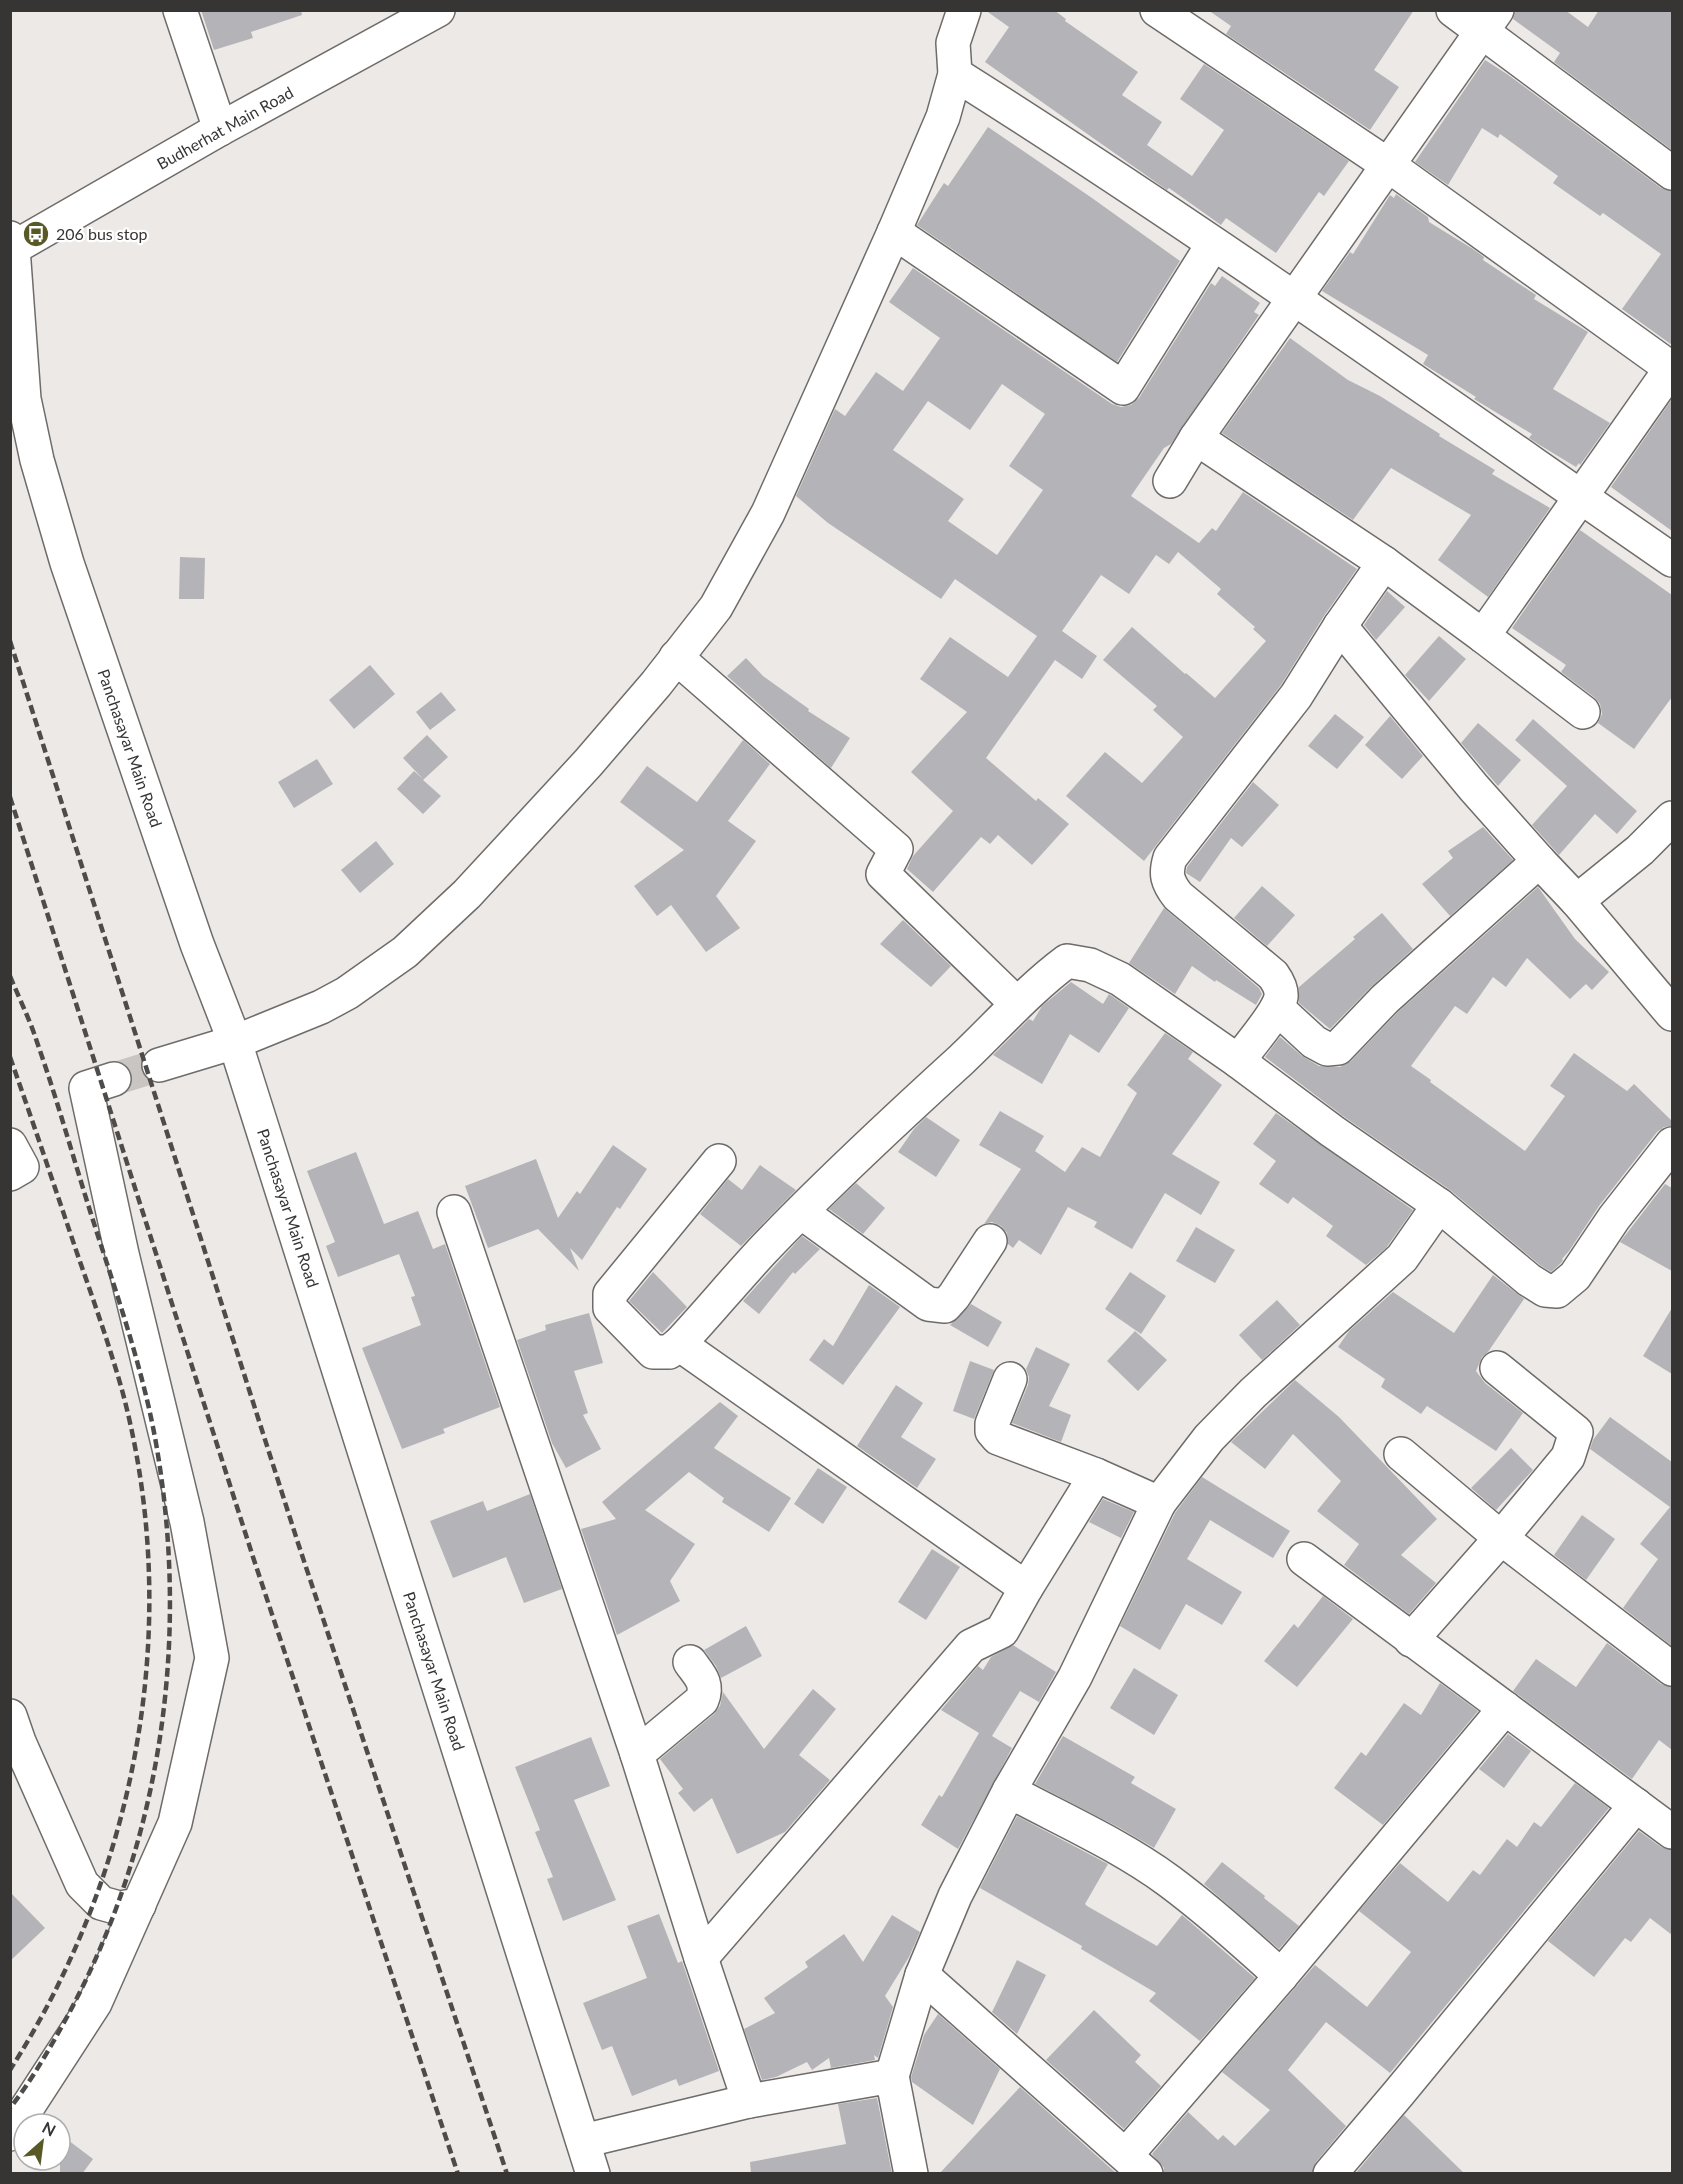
<svg xmlns="http://www.w3.org/2000/svg" width="1683" height="2184" font-family="Lato,sans-serif">
<rect width="100%" height="100%" fill="#ede9e6"/>
<g fill="#b4b4b8" fill-rule="evenodd">
<path d="M 201,10 L 301,10 L 302,15 L 251,32 L 253,38 L 214,50 Z"/>
<path d="M 985,10 L 1054,10 L 1066,19 L 1065,21 L 1138,72 L 1122,95 L 1162,122 L 1147,145 L 1192,176 L 1224,130 L 1180,99 L 1204,64 L 1349,161 L 1324,196 L 1319,192 L 1276,253 L 1226,218 L 1221,225 L 1169,188 L 1167,190 L 985,62 L 1009,27 Z"/>
<path d="M 1208,10 L 1414,10 L 1374,70 L 1399,87 L 1370,130 L 1226,34 L 1231,26 Z"/>
<path d="M 1516,10 L 1565,10 L 1588,27 L 1599,10 L 1672,10 L 1672,150 L 1554,62 L 1560,53 L 1513,19 Z"/>
<path d="M 1485,60 L 1507,74 L 1661,188 L 1672,191 L 1672,345 L 1622,309 L 1661,254 L 1603,213 L 1600,216 L 1553,183 L 1558,176 L 1500,134 L 1498,138 L 1482,128 L 1448,185 L 1415,162 Z"/>
<path d="M 988,127 L 1092,198 L 1180,261 L 1117,362 L 917,225 L 944,183 L 948,186 Z"/>
<path d="M 1396,194 L 1428,217 L 1429,222 L 1473,249 L 1484,257 L 1483,260 L 1536,295 L 1534,299 L 1588,332 L 1553,389 L 1610,423 L 1580,465 L 1579,463 L 1576,467 L 1538,444 L 1529,438 L 1532,434 L 1474,399 L 1476,397 L 1423,364 L 1428,355 L 1322,291 L 1350,252 L 1353,254 L 1390,195 L 1394,198 Z"/>
<path d="M 913,268 L 1112,404 L 1121,407 L 1131,405 L 1139,398 L 1211,283 L 1215,286 L 1222,276 L 1260,303 L 1254,312 L 1259,315 L 1171,444 L 1164,448 L 1131,496 L 1199,543 L 1212,528 L 1216,531 L 1243,492 L 1357,569 L 1324,616 L 1281,685 L 1144,861 L 1066,796 L 1105,752 L 1142,783 L 1183,737 L 1153,710 L 1157,706 L 1103,660 L 1132,627 L 1185,674 L 1186,673 L 1215,698 L 1266,641 L 1253,629 L 1255,627 L 1217,594 L 1221,589 L 1178,552 L 1169,564 L 1156,555 L 1129,594 L 1101,575 L 1062,631 L 1097,656 L 1082,679 L 1055,660 L 986,758 L 1036,801 L 1038,798 L 1069,824 L 1032,865 L 998,835 L 990,844 L 981,837 L 933,892 L 907,869 L 913,856 L 953,811 L 911,772 L 967,712 L 920,679 L 950,637 L 1008,677 L 1037,636 L 955,579 L 941,599 L 828,523 L 796,496 L 835,409 L 845,416 L 876,372 L 903,391 L 940,338 L 889,302 ZM 1002,384 L 1045,414 L 1009,466 L 1043,490 L 997,555 L 948,521 L 964,499 L 893,450 L 928,401 L 970,430 Z"/>
<path d="M 1290,338 L 1348,380 L 1380,396 L 1440,434 L 1439,436 L 1495,470 L 1492,474 L 1550,508 L 1488,597 L 1438,560 L 1471,515 L 1391,468 L 1353,520 L 1222,433 Z"/>
<path d="M 1672,399 L 1672,531 L 1611,487 Z"/>
<path d="M 1580,530 L 1672,595 L 1672,697 L 1634,749 L 1598,723 L 1602,714 L 1600,704 L 1594,697 L 1561,672 L 1566,665 L 1512,628 Z"/>
<path d="M 180,557 L 205,558 L 204,599 L 179,599 Z"/>
<path d="M 1387,591 L 1405,607 L 1376,640 L 1364,625 Z"/>
<path d="M 1439,636 L 1466,659 L 1429,701 L 1405,675 Z"/>
<path d="M 746,658 L 763,676 L 809,709 L 808,711 L 850,738 L 831,768 L 727,676 Z"/>
<path d="M 370,665 L 395,694 L 354,729 L 329,700 Z"/>
<path d="M 441,692 L 456,710 L 430,730 L 416,712 Z"/>
<path d="M 1335,714 L 1364,737 L 1337,769 L 1308,746 Z"/>
<path d="M 1390,716 L 1423,756 L 1402,779 L 1365,745 Z"/>
<path d="M 1533,719 L 1637,811 L 1617,834 L 1595,814 L 1559,855 L 1532,825 L 1567,786 L 1515,740 Z"/>
<path d="M 1478,723 L 1521,760 L 1498,786 L 1461,743 Z"/>
<path d="M 427,735 L 448,757 L 423,780 L 441,796 L 423,814 L 397,789 L 414,771 L 423,779 L 403,758 Z"/>
<path d="M 743,740 L 770,764 L 728,821 L 756,841 L 716,896 L 740,928 L 706,952 L 671,905 L 657,916 L 634,886 L 684,850 L 620,802 L 647,766 L 697,802 Z"/>
<path d="M 317,759 L 333,784 L 294,808 L 278,782 Z"/>
<path d="M 1253,782 L 1279,805 L 1242,847 L 1231,838 L 1200,882 L 1186,873 L 1187,867 Z"/>
<path d="M 1483,827 L 1513,860 L 1450,916 L 1422,884 L 1453,858 L 1448,851 Z"/>
<path d="M 376,841 L 394,864 L 360,893 L 341,870 Z"/>
<path d="M 1262,886 L 1295,915 L 1267,946 L 1234,918 Z"/>
<path d="M 1538,887 L 1575,939 L 1609,972 L 1592,990 L 1586,984 L 1570,999 L 1527,958 L 1506,987 L 1493,977 L 1467,1014 L 1455,1006 L 1411,1066 L 1431,1080 L 1430,1082 L 1525,1151 L 1565,1096 L 1550,1086 L 1574,1053 L 1627,1091 L 1634,1084 L 1672,1121 L 1672,1126 L 1664,1127 L 1657,1132 L 1599,1206 L 1569,1251 L 1562,1259 L 1563,1260 L 1561,1263 L 1551,1272 L 1540,1265 L 1450,1190 L 1343,1116 L 1265,1057 L 1280,1037 L 1302,1056 L 1319,1066 L 1340,1067 L 1351,1061 L 1398,1012 Z"/>
<path d="M 1164,908 L 1259,988 L 1262,994 L 1256,1005 L 1216,980 L 1215,982 L 1192,966 L 1175,994 L 1129,963 Z"/>
<path d="M 1382,913 L 1413,949 L 1372,986 L 1330,1029 L 1299,1003 L 1299,987 L 1355,939 L 1353,937 Z"/>
<path d="M 903,920 L 951,966 L 931,987 L 880,944 Z"/>
<path d="M 1071,982 L 1103,1004 L 1109,994 L 1129,1008 L 1099,1053 L 1070,1034 L 1042,1084 L 993,1055 L 1029,1019 L 1033,1021 L 1042,1006 Z"/>
<path d="M 1165,1033 L 1193,1052 L 1188,1059 L 1222,1085 L 1172,1154 L 1220,1182 L 1201,1215 L 1165,1193 L 1132,1249 L 1094,1227 L 1097,1222 L 1068,1207 L 1041,1255 L 1019,1240 L 1013,1248 L 1008,1244 L 1007,1233 L 1001,1226 L 992,1222 L 984,1224 L 1021,1169 L 979,1145 L 1000,1111 L 1044,1136 L 1035,1151 L 1065,1172 L 1082,1147 L 1100,1157 L 1137,1093 L 1127,1085 Z"/>
<path d="M 1276,1113 L 1413,1210 L 1386,1248 L 1366,1265 L 1326,1236 L 1333,1226 L 1293,1197 L 1288,1204 L 1259,1184 L 1276,1161 L 1253,1144 Z"/>
<path d="M 926,1117 L 960,1140 L 936,1177 L 898,1152 L 914,1129 Z"/>
<path d="M 613,1145 L 647,1169 L 620,1209 L 617,1207 L 582,1260 L 570,1248 L 579,1271 L 538,1229 L 488,1248 L 465,1186 L 536,1159 L 558,1218 L 577,1191 L 580,1194 Z"/>
<path d="M 356,1152 L 384,1224 L 418,1211 L 433,1249 L 445,1244 L 500,1407 L 443,1429 L 445,1433 L 402,1449 L 362,1348 L 421,1325 L 411,1297 L 415,1296 L 399,1254 L 338,1277 L 326,1246 L 335,1242 L 307,1171 Z"/>
<path d="M 760,1165 L 796,1190 L 741,1246 L 700,1214 L 728,1179 L 742,1190 Z"/>
<path d="M 856,1183 L 885,1208 L 863,1234 L 829,1209 Z"/>
<path d="M 1665,1184 L 1672,1188 L 1672,1271 L 1620,1242 Z"/>
<path d="M 1196,1227 L 1235,1250 L 1215,1283 L 1176,1261 Z"/>
<path d="M 802,1236 L 820,1249 L 795,1274 L 793,1272 L 759,1314 L 743,1301 Z"/>
<path d="M 653,1272 L 687,1307 L 662,1333 L 629,1301 Z"/>
<path d="M 1130,1272 L 1166,1296 L 1141,1334 L 1105,1309 Z"/>
<path d="M 1493,1275 L 1524,1299 L 1488,1352 L 1482,1357 L 1476,1371 L 1485,1383 L 1523,1413 L 1496,1451 L 1427,1406 L 1421,1414 L 1381,1387 L 1385,1379 L 1338,1347 L 1349,1331 L 1393,1292 L 1454,1333 Z"/>
<path d="M 869,1285 L 900,1307 L 843,1385 L 809,1360 L 824,1339 L 833,1346 Z"/>
<path d="M 1277,1300 L 1300,1325 L 1262,1360 L 1239,1335 Z"/>
<path d="M 971,1304 L 1002,1322 L 988,1347 L 950,1325 Z"/>
<path d="M 1672,1308 L 1672,1374 L 1643,1356 Z"/>
<path d="M 589,1313 L 603,1363 L 574,1371 L 588,1413 L 583,1415 L 601,1449 L 566,1468 L 552,1443 L 517,1340 L 546,1330 L 545,1325 Z"/>
<path d="M 1135,1331 L 1167,1360 L 1138,1391 L 1107,1361 Z"/>
<path d="M 1036,1347 L 1070,1364 L 1049,1406 L 1071,1415 L 1061,1442 L 1012,1423 L 1028,1385 L 1029,1377 L 1026,1369 Z"/>
<path d="M 970,1361 L 994,1370 L 974,1419 L 953,1411 Z"/>
<path d="M 1295,1380 L 1339,1417 L 1437,1519 L 1401,1555 L 1436,1583 L 1409,1614 L 1344,1565 L 1359,1544 L 1317,1511 L 1341,1481 L 1293,1434 L 1265,1469 L 1231,1442 Z"/>
<path d="M 896,1385 L 923,1403 L 901,1437 L 936,1459 L 917,1488 L 857,1446 Z"/>
<path d="M 720,1402 L 738,1416 L 714,1448 L 791,1498 L 769,1532 L 722,1502 L 724,1498 L 689,1472 L 645,1510 L 695,1544 L 670,1581 L 680,1601 L 617,1635 L 581,1529 L 616,1519 L 602,1502 Z"/>
<path d="M 1610,1417 L 1672,1462 L 1672,1646 L 1623,1608 L 1658,1559 L 1640,1544 L 1670,1507 L 1590,1449 L 1593,1440 Z"/>
<path d="M 1511,1448 L 1533,1470 L 1496,1510 L 1471,1488 Z"/>
<path d="M 818,1468 L 847,1487 L 823,1524 L 794,1504 Z"/>
<path d="M 1202,1477 L 1290,1531 L 1273,1558 L 1210,1520 L 1187,1559 L 1242,1592 L 1222,1625 L 1186,1604 L 1160,1650 L 1120,1626 L 1175,1513 Z"/>
<path d="M 530,1494 L 562,1589 L 524,1603 L 506,1557 L 453,1578 L 430,1521 L 483,1501 L 487,1511 Z"/>
<path d="M 1103,1499 L 1134,1512 L 1121,1538 L 1089,1522 Z"/>
<path d="M 1582,1515 L 1615,1539 L 1586,1580 L 1554,1555 Z"/>
<path d="M 932,1549 L 960,1567 L 926,1620 L 898,1602 Z"/>
<path d="M 1323,1596 L 1353,1619 L 1297,1687 L 1264,1661 L 1294,1624 L 1298,1628 Z"/>
<path d="M 746,1626 L 762,1656 L 721,1678 L 716,1666 L 704,1650 Z"/>
<path d="M 1607,1643 L 1661,1684 L 1672,1687 L 1672,1750 L 1659,1740 L 1632,1779 L 1513,1691 L 1536,1659 L 1576,1687 Z"/>
<path d="M 1013,1645 L 1056,1672 L 1039,1702 L 1020,1691 L 992,1736 L 1012,1748 L 958,1849 L 921,1825 L 939,1795 L 942,1797 L 979,1733 L 941,1710 L 978,1666 L 983,1670 L 991,1657 Z"/>
<path d="M 1134,1668 L 1178,1695 L 1154,1735 L 1110,1708 Z"/>
<path d="M 1440,1683 L 1478,1711 L 1383,1825 L 1334,1788 L 1361,1752 L 1366,1756 L 1404,1703 L 1421,1715 Z"/>
<path d="M 813,1689 L 836,1709 L 799,1755 L 830,1780 L 785,1832 L 737,1854 L 712,1798 L 694,1812 L 678,1793 L 683,1789 L 660,1759 L 714,1714 L 720,1706 L 723,1692 L 764,1749 Z"/>
<path d="M 1508,1734 L 1531,1751 L 1504,1788 L 1479,1769 Z"/>
<path d="M 1063,1736 L 1135,1777 L 1131,1783 L 1176,1809 L 1154,1848 L 1120,1828 L 1035,1784 Z"/>
<path d="M 591,1737 L 610,1786 L 574,1800 L 616,1900 L 563,1921 L 547,1879 L 553,1877 L 535,1832 L 540,1830 L 515,1767 Z"/>
<path d="M 1575,1783 L 1609,1808 L 1390,2073 L 1326,2022 L 1288,2070 L 1346,2126 L 1316,2162 L 1312,2174 L 1164,2174 L 1164,2168 L 1152,2154 L 1188,2112 L 1218,2140 L 1223,2135 L 1235,2146 L 1270,2110 L 1222,2072 L 1315,1965 L 1367,2007 L 1411,1952 L 1359,1911 L 1400,1863 L 1448,1902 L 1473,1870 L 1480,1875 L 1507,1839 L 1517,1847 L 1534,1822 L 1541,1827 Z"/>
<path d="M 1017,1816 L 1108,1864 L 1085,1904 L 1087,1906 L 1157,1946 L 1182,1915 L 1255,1978 L 1200,2041 L 1149,2001 L 1156,1993 L 1081,1949 L 1082,1946 L 980,1888 Z"/>
<path d="M 1639,1831 L 1661,1847 L 1672,1850 L 1672,1935 L 1650,1918 L 1631,1942 L 1625,1938 L 1594,1977 L 1548,1941 Z"/>
<path d="M 1222,1862 L 1265,1896 L 1264,1898 L 1299,1926 L 1279,1949 L 1204,1884 Z"/>
<path d="M 10,1892 L 45,1928 L 10,1961 Z"/>
<path d="M 659,1914 L 678,1963 L 682,1961 L 719,2071 L 679,2086 L 676,2079 L 632,2096 L 612,2046 L 602,2050 L 583,2003 L 647,1978 L 627,1926 Z"/>
<path d="M 892,1915 L 920,1932 L 909,1957 L 885,1996 L 893,2007 L 878,2058 L 874,2055 L 875,2060 L 831,2068 L 829,2058 L 812,2070 L 807,2062 L 776,2077 L 762,2080 L 744,2029 L 775,2013 L 764,1998 L 808,1967 L 805,1962 L 844,1934 L 863,1962 Z"/>
<path d="M 1017,1960 L 1046,1975 L 1017,2034 L 992,2012 Z"/>
<path d="M 1094,2010 L 1141,2055 L 1135,2062 L 1161,2086 L 1124,2129 L 1046,2060 Z"/>
<path d="M 938,2014 L 1000,2069 L 973,2125 L 912,2082 L 911,2077 L 924,2035 Z"/>
<path d="M 1020,2087 L 1117,2174 L 939,2174 Z"/>
<path d="M 877,2098 L 892,2174 L 751,2174 L 750,2162 L 846,2144 L 838,2104 Z"/>
<path d="M 1404,2115 L 1465,2174 L 1355,2174 Z"/>
<path d="M 60,2134 L 93,2159 L 82,2174 L 60,2174 Z"/>
</g>
<g fill="none" stroke-linecap="round" stroke-linejoin="round">
<path stroke="#c9c5c2" stroke-width="33" stroke-dasharray="33 16" stroke-linecap="butt" d="M 114,1079 L 159,1065"/>
<g stroke="#6f6b69" stroke-width="36">
<g id="minor">
<path d="M 180,10 L 220,129"/>
<path d="M 1157,10 L 1388,165 L 1672,369"/>
<path d="M 1453,10 L 1672,173"/>
<path d="M 1497,10 L 1196,438 L 1384,563 L 1483,636 L 1672,367"/>
<path d="M 955,74 C 1199,228 1435,396 1672,560"/>
<path d="M 894,232 L 1123,388 L 1213,244"/>
<path d="M 10,238 L 13,248 L 24,399 L 37,460 L 67,563 L 197,944 L 235,1042 L 593,2174"/>
<path d="M 13,248 L 220,129 L 438,10"/>
<path d="M 1170,481 L 1196,438"/>
<path d="M 1340,626 L 1474,788 L 1539,861"/>
<path d="M 1483,636 L 1583,712"/>
<path d="M 676,657 L 896,849 L 883,874 L 1017,1004"/>
<path d="M 1577,901 L 1640,850 L 1672,818"/>
<path d="M 1277,1008 L 1314,1042 L 1327,1049 L 1338,1048 L 1385,999 L 1539,861 L 1577,901 L 1672,1014"/>
<path d="M 1238,1061 C 1249,1046 1278,1013 1281,997 C 1282,989 1278,982 1273,975 L 1178,896 C 1167,882 1165,874 1170,858 L 1296,696 L 1340,626 L 1384,563"/>
<path d="M 159,1065 L 235,1042 L 321,1007 L 347,993 L 405,952 L 467,894 L 588,763 L 656,684 L 716,607 L 768,513 L 894,232 L 943,117 L 955,74 L 953,43 L 964,10"/>
<path d="M 10,1145 L 22,1167 L 10,1174"/>
<path d="M 719,1161 L 610,1294 L 610,1308 L 653,1352 L 669,1352 L 679,1344 C 708,1313 735,1280 764,1249 C 827,1183 894,1121 961,1060 C 996,1027 1028,990 1067,961 L 1090,965 L 1120,979 L 1238,1061 L 1332,1131 L 1439,1205 L 1402,1258 L 1253,1393 L 1209,1438 L 1159,1503"/>
<path d="M 1439,1205 L 1529,1280 L 1545,1290 L 1557,1291 L 1575,1276 L 1614,1218 L 1672,1144"/>
<path d="M 454,1212 L 637,1754 L 701,1958 L 749,2101"/>
<path d="M 801,1212 L 928,1304 L 945,1306 L 954,1296 L 990,1241"/>
<path d="M 679,1344 L 1026,1588 L 1002,1631 L 971,1646 L 701,1958"/>
<path d="M 1010,1379 L 992,1424 L 992,1431 L 998,1438 L 1096,1475"/>
<path d="M 1401,1454 L 1501,1538 L 1672,1669"/>
<path d="M 1304,1559 L 1672,1832"/>
<path d="M 1411,1640 L 1501,1538 L 1568,1457 L 1576,1432 L 1497,1368"/>
<path d="M 10,1716 L 19,1742 L 82,1884 L 101,1903 L 119,1908 L 139,1905"/>
<path d="M 637,1754 L 702,1700 C 709,1683 699,1675 690,1662"/>
<path d="M 1009,1791 C 1063,1820 1120,1845 1169,1881 C 1208,1910 1245,1943 1281,1976"/>
<path d="M 922,1975 L 1146,2174"/>
<path d="M 892,2076 L 922,1975 L 955,1896 L 1009,1791 L 1075,1677 L 1159,1503 L 1096,1475 L 1026,1588"/>
<path d="M 10,2134 L 95,2003 L 175,1823 L 212,1658 L 187,1522 L 122,1254 L 86,1088 L 114,1079"/>
<path d="M 583,2141 L 749,2101 L 892,2076 L 911,2174"/>
<path d="M 1126,2155 L 1281,1976 L 1505,1708"/>
<path d="M 1330,2174 L 1398,2094 L 1636,1805"/>
</g>
</g>
<use href="#minor" stroke="#fff" stroke-width="33"/>
<g stroke="#4e4c4b" stroke-width="4.5" stroke-dasharray="9 4.5" stroke-linecap="butt">
<path d="M 10,641 L 298,1543 L 507,2174"/>
<path d="M 10,797 L 253,1557 L 458,2174"/>
<path d="M 10,976 C 19,998 30,1020 37,1042 C 57,1099 73,1157 91,1214 C 116,1293 145,1373 158,1455 C 189,1647 160,1845 67,2017 C 50,2048 32,2080 10,2108"/>
<path d="M 10,1057 C 33,1122 55,1188 77,1253 C 93,1299 109,1344 122,1390 C 184,1621 138,1870 10,2070"/>
</g>
</g>
<defs>
<g id="bus-disc" transform="scale(1.35)"><circle r="9.5" fill="#585927" stroke="#fff"/><path d="M-5-6H5V4H4V6H2V4H-2V6H-4V4H-5ZM-3.5-4V0h7V-4ZM-3.5 1.2v1.5H-2V1.2ZM2 1.2v1.5H3.5V1.2Z" fill="#fff"/></g>
</defs>
<g fill-rule="evenodd">
<use href="#bus-disc" x="36" y="234"/>
</g>
<g text-anchor="middle" stroke-width="4.5" stroke-linejoin="round" paint-order="stroke">
<g font-size="16" fill="#373534" stroke="#fff">
<text transform="translate(225 128) rotate(-29)" y="6">Budherhat Main Road</text>
<text transform="translate(130 748) rotate(71)" y="6">Panchasayar Main Road</text>
<text transform="translate(288 1208) rotate(72)" y="6">Panchasayar Main Road</text>
<text transform="translate(434 1671) rotate(72)" y="6">Panchasayar Main Road</text>
</g>
<g font-size="16" fill="#373534" stroke="#fff" text-anchor="start">
<text x="56" y="240">206 bus stop</text>
</g>
</g>
<rect width="1683" height="2184" fill="none" stroke="#373534" stroke-width="24"/>
<g transform="translate(42 2142) rotate(28)"><circle r="28" fill="#ffffff" stroke="#afaeae" stroke-width="1.5"/>
<path d="M0-4.5L10 22L0 15L-10 22Z" fill="#585927"/>
<text y="-9" font-size="16" font-weight="bold" text-anchor="middle" fill="#373534">N</text>
</g>
</svg>
